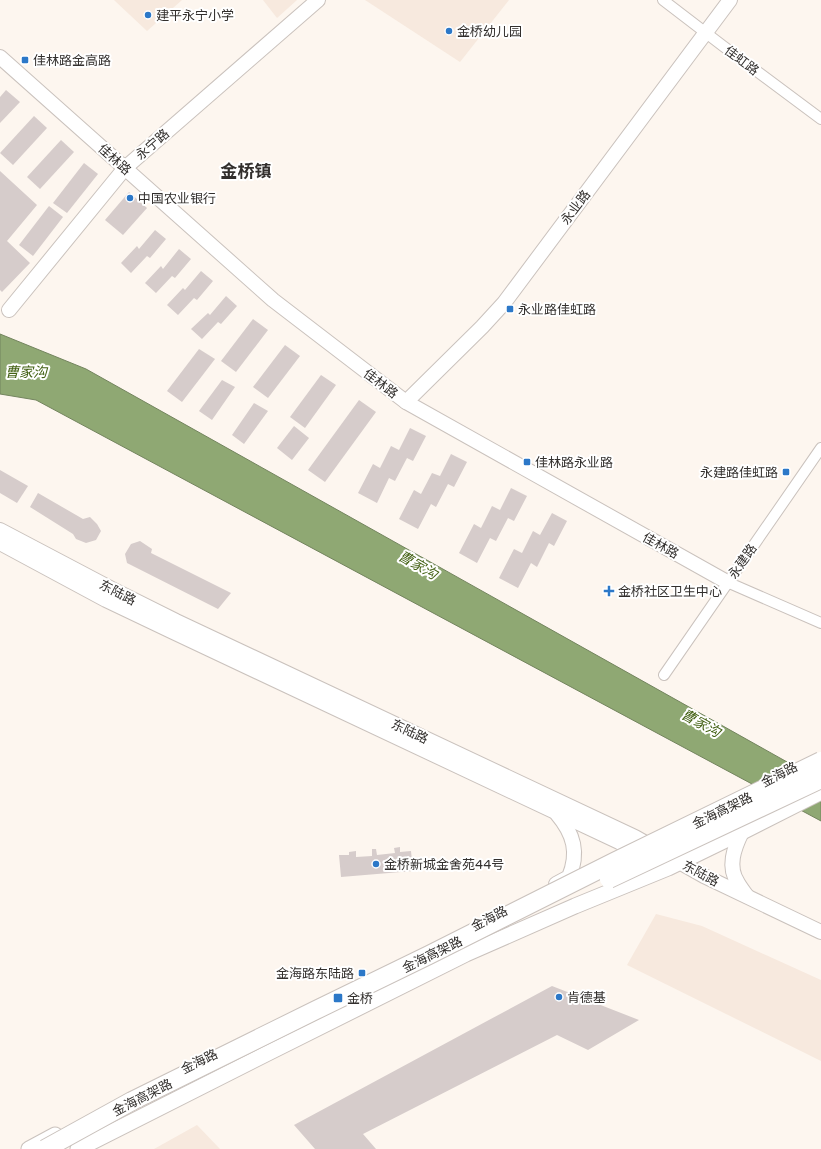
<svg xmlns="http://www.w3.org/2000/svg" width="821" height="1149" font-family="'Varela Round','Noto Sans SC',sans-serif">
<rect width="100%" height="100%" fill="#fdf6ef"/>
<g fill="#f7e9de">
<path d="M 114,0 L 182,0 L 147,31 Z"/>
<path d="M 263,0 L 297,0 L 277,18 Z"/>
<path d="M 365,0 L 509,0 L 460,62 Z"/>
<path d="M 656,914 L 702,926 L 821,980 L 821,1061 L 627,965 Z"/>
<path d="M 197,1125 L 220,1149 L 154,1149 Z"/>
</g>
<path fill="#8fa873" stroke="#73845e" d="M 0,334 L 86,369 L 821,781 L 821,821 L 36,400 L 0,394 Z"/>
<g fill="#d6cccb">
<path d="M 6,90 L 20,102 L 0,123 L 0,97 Z"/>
<path d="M 34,116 L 47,128 L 13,165 L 0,153 Z"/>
<path d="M 61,140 L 74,152 L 40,189 L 27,177 Z"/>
<path d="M 84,163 L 98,174 L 67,213 L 53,203 Z"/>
<path d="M 0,171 L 37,205 L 7,241 L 30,263 L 2,292 L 0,290 Z"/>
<path d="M 129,192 L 147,208 L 123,235 L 105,220 Z"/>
<path d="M 49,206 L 63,217 L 33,256 L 19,245 Z"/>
<path d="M 155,230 L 166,239 L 150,258 L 147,256 L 131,273 L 121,263 L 137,246 L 139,249 Z"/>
<path d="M 179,249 L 191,259 L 175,278 L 172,276 L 156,293 L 145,283 L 161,266 L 163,269 Z"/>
<path d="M 201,271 L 213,281 L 197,300 L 194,298 L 178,315 L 167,305 L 183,288 L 185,290 Z"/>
<path d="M 226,296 L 237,306 L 221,324 L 218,322 L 202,339 L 191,329 L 208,313 L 210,315 Z"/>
<path d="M 253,319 L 268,330 L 236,372 L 221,361 Z"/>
<path d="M 285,345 L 300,356 L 268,398 L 253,387 Z"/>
<path d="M 199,349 L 215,359 L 182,402 L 167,391 Z"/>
<path d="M 321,375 L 336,385 L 305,428 L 290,417 Z"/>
<path d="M 222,380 L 235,387 L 212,420 L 199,411 Z"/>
<path d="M 359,400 L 376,412 L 325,482 L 308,470 Z"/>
<path d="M 254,403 L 268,411 L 244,444 L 232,435 Z"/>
<path d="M 294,426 L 309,438 L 292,460 L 277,448 Z"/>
<path d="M 410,428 L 426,436 L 413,461 L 407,458 L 395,481 L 389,478 L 377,503 L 358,493 L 373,464 L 380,468 L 391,446 L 399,450 Z"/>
<path d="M 451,454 L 467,462 L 454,487 L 448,484 L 436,507 L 431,504 L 418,529 L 399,519 L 414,490 L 421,494 L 432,473 L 440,476 Z"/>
<path d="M 0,470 L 28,486 L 17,503 L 0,493 Z"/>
<path d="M 511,488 L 527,496 L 514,521 L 508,518 L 496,541 L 490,538 L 477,563 L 459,553 L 474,524 L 481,528 L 492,506 L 500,510 Z"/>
<path d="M 38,493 L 83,519 L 90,517 L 97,524 L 101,531 L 96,540 L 86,543 L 76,539 L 73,534 L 30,507 Z"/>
<path d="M 552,513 L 567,521 L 554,546 L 549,543 L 537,567 L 531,563 L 518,588 L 499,578 L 514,549 L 522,553 L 533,531 L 540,535 Z"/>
<path d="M 140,541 L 152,549 L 151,553 L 231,593 L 218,609 L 127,563 L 125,554 L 131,544 Z"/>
<path d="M 400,847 L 400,852 L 411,851 L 413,871 L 341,877 L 339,855 L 349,855 L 349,852 L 356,851 L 356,857 L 372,856 L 372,849 L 376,849 L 377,855 L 395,853 L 394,848 Z"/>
<path d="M 552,986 L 639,1020 L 588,1050 L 557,1035 L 363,1134 L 376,1149 L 315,1149 L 294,1125 Z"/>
</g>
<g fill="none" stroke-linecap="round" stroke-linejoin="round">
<g stroke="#cac2bd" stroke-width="12">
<g id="street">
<path d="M 663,0 L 723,46 L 821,119"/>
<path d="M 727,582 L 821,623"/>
<path d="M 664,675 L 821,448"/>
</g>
</g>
<g stroke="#cac2bd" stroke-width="16">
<g id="secondary">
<path d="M 0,57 L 273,300 L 406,402 L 727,582"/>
<path d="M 9,310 L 125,168 L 318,0"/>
<path d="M 406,402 L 482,327 L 504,303 L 730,0"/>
<path d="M 0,530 L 112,589 L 176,621 L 635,837 L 704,876 L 821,932"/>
<path d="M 0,543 L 106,600 L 171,631 L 619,842 L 642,854"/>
<path d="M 742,832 C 734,848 727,867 738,883 C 741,888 744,892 747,896"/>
<path d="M 556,884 L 569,877 C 579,853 574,834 557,814"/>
</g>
</g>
<g stroke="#cac2bd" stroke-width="17">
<g id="primary">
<path d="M 29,1149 L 55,1135"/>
<path d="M 78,1149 L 266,1054 L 466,954 L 575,906 L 668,868 L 742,832 L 821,792"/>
</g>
</g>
<use href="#street" stroke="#fff" stroke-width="10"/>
<use href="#secondary" stroke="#fff" stroke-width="14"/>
<use href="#primary" stroke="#fff" stroke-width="15"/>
<g stroke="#cac2bd" stroke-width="20" stroke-linecap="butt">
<g id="highway-bridge">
<path d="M 609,879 L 821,779"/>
<path d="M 45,1149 L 132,1101 L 316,1010 L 429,955 L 616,861 L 821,761"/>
</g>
</g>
<use href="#highway-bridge" stroke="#fff" stroke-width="18"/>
</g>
<g fill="#2c78c8" stroke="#fff" stroke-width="1.5">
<circle cx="148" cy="15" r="4"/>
<circle cx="449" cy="31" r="4"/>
<rect x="21" y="56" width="8" height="8" rx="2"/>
<circle cx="130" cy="198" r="4"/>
<rect x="506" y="305" width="8" height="8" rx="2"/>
<rect x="523" y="458" width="8" height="8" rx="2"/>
<rect x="782" y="468" width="8" height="8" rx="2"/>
<path d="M607 585h4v4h4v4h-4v4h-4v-4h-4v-4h4z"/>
<circle cx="376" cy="864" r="4"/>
<rect x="358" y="969" width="8" height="8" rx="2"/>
<circle cx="559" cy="997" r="4"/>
<rect x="333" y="993" width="10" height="10" rx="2"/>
</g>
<g text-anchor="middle" stroke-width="4" stroke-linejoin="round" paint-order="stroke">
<g font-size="13" fill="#322f2d" stroke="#fff" text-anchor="start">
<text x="156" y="20">建平永宁小学</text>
<text x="457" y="36">金桥幼儿园</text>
<text x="33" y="65">佳林路金高路</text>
<text x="138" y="203">中国农业银行</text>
<text x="518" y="314">永业路佳虹路</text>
<text x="535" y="467">佳林路永业路</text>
<text x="778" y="477" text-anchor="end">永建路佳虹路</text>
<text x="618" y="596">金桥社区卫生中心</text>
<text x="384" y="869">金桥新城金舍苑44号</text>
<text x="354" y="978" text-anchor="end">金海路东陆路</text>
<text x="567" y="1002">肯德基</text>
<text x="347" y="1003">金桥</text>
</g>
<g font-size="13" fill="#322f2d" stroke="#fff">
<text transform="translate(742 60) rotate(37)" y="5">佳虹路</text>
<text transform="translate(152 144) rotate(-41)" y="5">永宁路</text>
<text transform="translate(115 159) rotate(42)" y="5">佳林路</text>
<text transform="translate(575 207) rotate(-53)" y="5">永业路</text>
<text transform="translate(381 383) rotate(37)" y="5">佳林路</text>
<text transform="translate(661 545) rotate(29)" y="5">佳林路</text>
<text transform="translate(742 561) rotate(-55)" y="5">永建路</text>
<text transform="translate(118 592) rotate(27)" y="5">东陆路</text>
<text transform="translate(410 731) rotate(25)" y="5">东陆路</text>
<text transform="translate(779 774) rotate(-27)" y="5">金海路</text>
<text transform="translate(722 810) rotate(-26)" y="5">金海高架路</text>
<text transform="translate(701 873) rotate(28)" y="5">东陆路</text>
<text transform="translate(489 918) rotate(-27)" y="5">金海路</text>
<text transform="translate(432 954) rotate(-26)" y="5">金海高架路</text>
<text transform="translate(199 1061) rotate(-26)" y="5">金海路</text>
<text transform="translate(142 1097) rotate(-27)" y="5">金海高架路</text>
</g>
<g font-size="14" font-style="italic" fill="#436114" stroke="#fff">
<text x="26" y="377">曹家沟</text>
<text transform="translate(418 565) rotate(30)" y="5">曹家沟</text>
<text transform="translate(701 723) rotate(29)" y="5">曹家沟</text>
</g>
<g font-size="17" font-weight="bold" fill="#322f2d" stroke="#fff">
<text x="246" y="177">金桥镇</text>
</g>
</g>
</svg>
